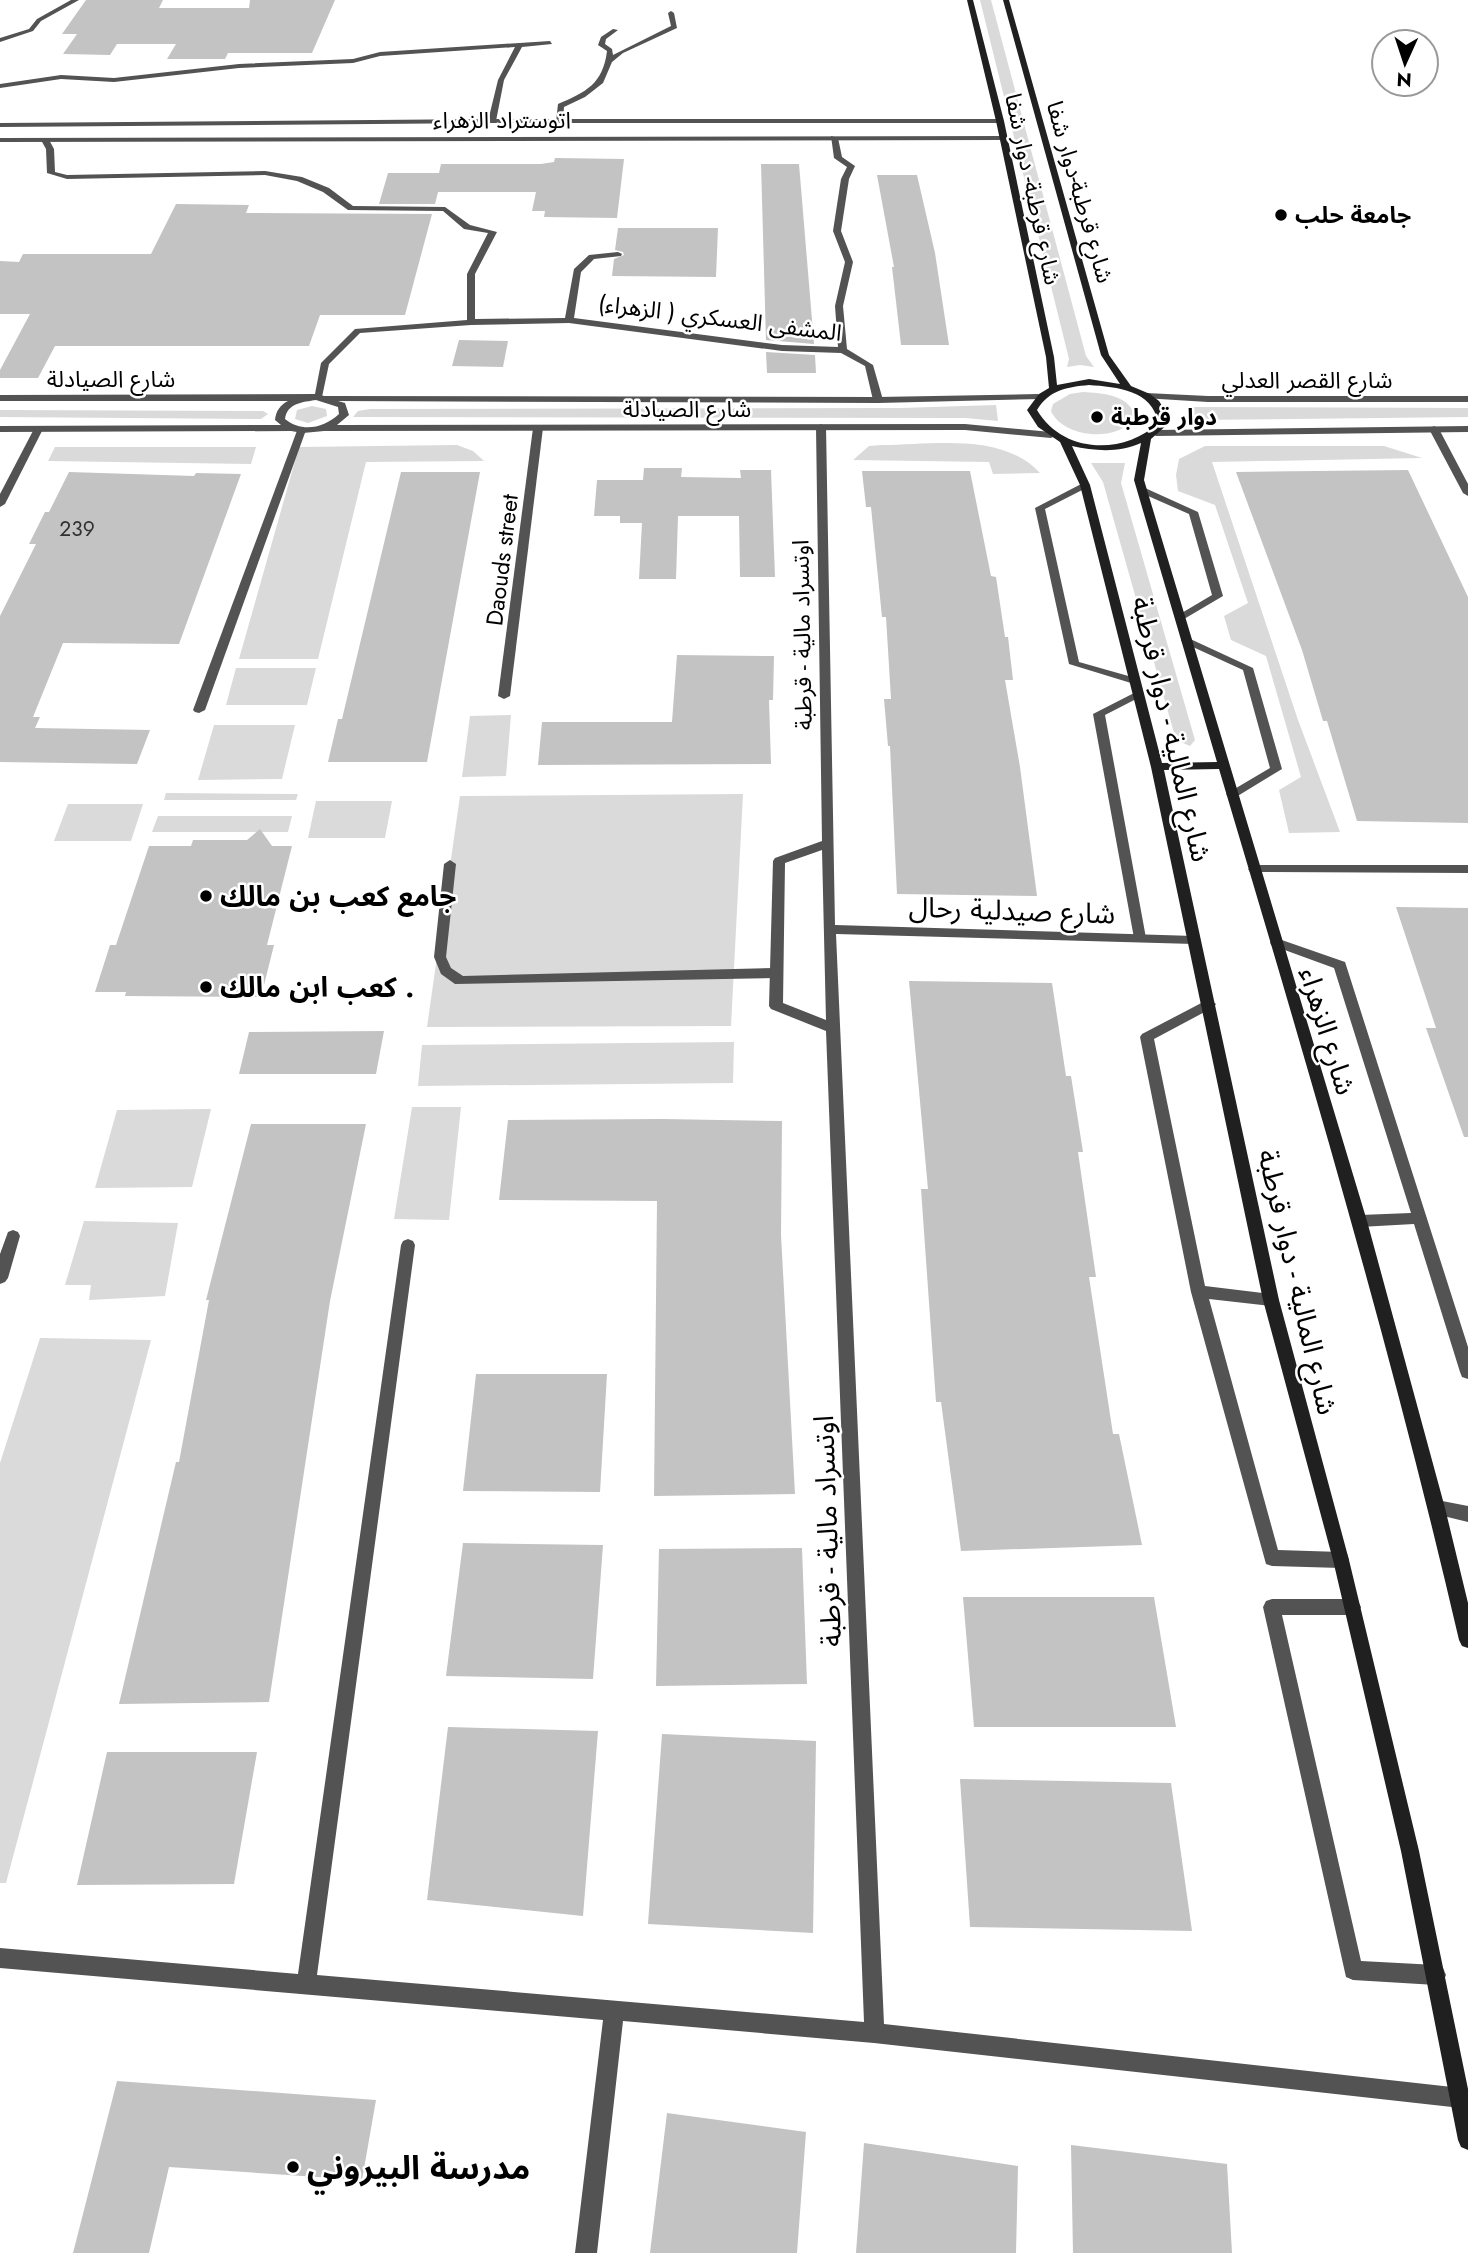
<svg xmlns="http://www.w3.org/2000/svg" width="1468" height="2253" font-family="Jost,'Noto Sans Arabic',sans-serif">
<rect width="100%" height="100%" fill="#fff"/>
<g fill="#dadada">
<path d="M 980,0 L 991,0 L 1086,356 L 1094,367 L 1080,365 L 1067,367 L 1069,359 Z"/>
<path d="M 1083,392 C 1101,393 1133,395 1134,418 C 1118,443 1063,438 1051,411 L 1053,404 L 1070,394 Z"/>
<path d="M 996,405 L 998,421 L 965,418 L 353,417 L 358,411 L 370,409 L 900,408 Z"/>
<path d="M 312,406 L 326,409 L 327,416 L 308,423 L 295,419 L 297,410 Z"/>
<path d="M 1189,407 L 1468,408 L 1468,417 L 1195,420 Z"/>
<path d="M 0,410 L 263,411 L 268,414 L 261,419 L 0,417 Z"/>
<path d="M 457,445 L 473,451 L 484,461 L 366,462 L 318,659 L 239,659 L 299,447 Z"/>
<path d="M 882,445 C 933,445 1002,432 1040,473 L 993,474 L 989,462 L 853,460 L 869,446 Z"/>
<path d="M 1205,446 L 1384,446 L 1422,458 L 1212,462 L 1298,720 L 1340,832 L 1289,833 L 1279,790 L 1301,777 L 1266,656 L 1231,640 L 1224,616 L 1248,603 L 1215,505 L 1178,491 L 1176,475 L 1179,459 Z"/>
<path d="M 55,447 L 256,447 L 251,464 L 48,461 Z"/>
<path d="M 1091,463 L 1125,463 L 1121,483 L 1195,740 L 1190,746 L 1176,740 L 1103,482 Z"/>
<path d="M 236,668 L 316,668 L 307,705 L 226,705 Z"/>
<path d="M 511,715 L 506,776 L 462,777 L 470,716 Z"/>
<path d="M 214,725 L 295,725 L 282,779 L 198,780 Z"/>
<path d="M 166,793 L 298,794 L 296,800 L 164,800 Z"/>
<path d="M 743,794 L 731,1026 L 427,1027 L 460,796 Z"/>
<path d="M 316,801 L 392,801 L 385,838 L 308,838 Z"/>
<path d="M 68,804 L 143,804 L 131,841 L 54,841 Z"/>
<path d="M 158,816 L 292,816 L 288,832 L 152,832 Z"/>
<path d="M 734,1042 L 733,1083 L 418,1086 L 422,1045 Z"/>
<path d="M 412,1107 L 461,1107 L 449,1220 L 394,1219 Z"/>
<path d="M 211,1109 L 192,1187 L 95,1188 L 117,1110 Z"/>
<path d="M 84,1221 L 178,1223 L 165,1296 L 89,1300 L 91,1285 L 65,1285 Z"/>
<path d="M 40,1338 L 151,1340 L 6,1883 L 0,1883 L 0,1463 Z"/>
</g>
<g fill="#c3c3c3">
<path d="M 86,0 L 163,0 L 159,8 L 249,8 L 250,0 L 335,0 L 312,53 L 228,53 L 225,59 L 167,59 L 176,44 L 117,44 L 110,55 L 63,54 L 77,34 L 62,34 Z"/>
<path d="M 555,158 L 624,159 L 617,218 L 544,217 L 545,211 L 532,211 L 536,192 L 438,192 L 435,204 L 379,204 L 388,173 L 439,173 L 441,164 L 541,164 L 554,162 Z"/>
<path d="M 761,164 L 799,164 L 814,344 L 766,340 Z"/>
<path d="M 877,175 L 917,175 L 935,253 L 949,345 L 901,345 L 892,267 L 894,267 Z"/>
<path d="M 176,204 L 249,205 L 246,213 L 432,214 L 405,315 L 320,315 L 309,346 L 55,346 L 38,378 L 0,378 L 0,370 L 30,314 L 0,314 L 0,261 L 19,262 L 23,254 L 151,254 Z"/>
<path d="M 618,228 L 718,228 L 716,277 L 612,276 L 614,259 L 624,255 L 623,252 L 615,250 Z"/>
<path d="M 459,340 L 508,341 L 503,367 L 452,366 Z"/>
<path d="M 766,352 L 815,355 L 816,373 L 767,373 Z"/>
<path d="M 644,468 L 682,468 L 681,477 L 741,478 L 740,470 L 771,470 L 775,577 L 740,577 L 739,516 L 678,516 L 676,579 L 639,579 L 642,523 L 620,523 L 620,516 L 594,516 L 597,480 L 643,480 Z"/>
<path d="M 1408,470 L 1468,597 L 1468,823 L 1357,821 L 1327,721 L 1323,721 L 1302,650 L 1236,472 Z"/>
<path d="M 862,471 L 970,471 L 991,576 L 996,577 L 1005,637 L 1008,637 L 1013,680 L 1005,680 L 1020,767 L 1037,896 L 897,894 L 890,746 L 888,746 L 884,699 L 891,699 L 886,617 L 882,617 L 871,507 L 866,507 Z"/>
<path d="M 69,472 L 194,476 L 196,473 L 241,474 L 179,644 L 63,643 L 33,717 L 40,717 L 35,728 L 150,730 L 137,764 L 0,762 L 0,616 L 36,544 L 29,544 L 45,512 L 49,512 Z"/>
<path d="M 401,472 L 480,472 L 427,762 L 328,762 L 338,719 L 342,719 Z"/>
<path d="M 677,655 L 774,656 L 773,700 L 769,700 L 771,764 L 538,765 L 542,722 L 672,722 Z"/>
<path d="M 260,829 L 272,846 L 292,846 L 267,945 L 274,945 L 261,997 L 125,996 L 126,992 L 95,992 L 110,945 L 116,945 L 149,846 L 191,846 L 193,840 L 247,840 Z"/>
<path d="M 1396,907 L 1468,908 L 1468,1137 L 1464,1137 L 1426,1028 L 1436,1028 Z"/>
<path d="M 909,981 L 1052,983 L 1066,1076 L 1071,1076 L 1083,1152 L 1078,1152 L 1096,1277 L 1089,1277 L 1113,1434 L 1119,1434 L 1142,1545 L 961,1551 L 941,1402 L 936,1402 L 921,1189 L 928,1189 Z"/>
<path d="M 384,1031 L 376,1074 L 239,1074 L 249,1032 Z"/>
<path d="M 662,1119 L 782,1121 L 781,1235 L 795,1494 L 654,1496 L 657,1201 L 499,1200 L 508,1120 Z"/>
<path d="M 251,1124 L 366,1124 L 330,1301 L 269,1702 L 119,1704 L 176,1462 L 179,1462 L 209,1300 L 206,1300 Z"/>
<path d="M 476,1374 L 607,1374 L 600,1492 L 463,1491 Z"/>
<path d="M 463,1543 L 603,1545 L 593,1679 L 446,1676 Z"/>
<path d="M 802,1548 L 807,1684 L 656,1686 L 659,1549 Z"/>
<path d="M 963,1597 L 1154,1597 L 1176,1727 L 974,1727 Z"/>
<path d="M 448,1727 L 598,1731 L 583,1916 L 427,1900 Z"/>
<path d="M 662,1734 L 816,1741 L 813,1933 L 648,1924 Z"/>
<path d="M 107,1752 L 257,1752 L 234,1884 L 77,1885 Z"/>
<path d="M 960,1779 L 1171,1783 L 1192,1931 L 970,1927 Z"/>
<path d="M 117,2081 L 376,2100 L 362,2180 L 169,2167 L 149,2253 L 73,2253 Z"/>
<path d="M 667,2113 L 806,2132 L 797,2253 L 650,2253 Z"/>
<path d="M 864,2143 L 1018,2166 L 1016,2253 L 856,2253 Z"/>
<path d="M 1071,2145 L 1227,2164 L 1232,2253 L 1073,2253 Z"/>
</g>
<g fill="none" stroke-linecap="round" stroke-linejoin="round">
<g fill="#535353" fill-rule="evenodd">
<path d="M 671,11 L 674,13 L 677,28 L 623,53 L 612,62 L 603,83 L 585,97 L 564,107 L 563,120 L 556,122 L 558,104 C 586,92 603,84 607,51 L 598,45 L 601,37 L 613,29 L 618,30 L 606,39 L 605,44 L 612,49 L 613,55 L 671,26 L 668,13 Z"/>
<path d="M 1085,482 L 1090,485 L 1088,487 L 1045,509 L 1079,662 L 1139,679 L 1139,683 L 1131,683 L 1069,664 L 1035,508 Z"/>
<path d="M 1139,488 L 1145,488 L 1198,512 L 1223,596 L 1184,619 L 1176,619 L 1175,617 L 1212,595 L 1189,514 L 1139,492 Z"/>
<path d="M 1186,637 L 1253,668 L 1282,769 L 1236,797 L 1228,797 L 1226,794 L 1270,768 L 1243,670 L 1182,642 L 1181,640 Z"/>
<path d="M 1138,691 L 1142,692 L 1142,696 L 1105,715 L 1146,938 L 1140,942 L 1134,938 L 1093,714 Z"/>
<path d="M 450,860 L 456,864 L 446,957 L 451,968 L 463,976 L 775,968 L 781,973 L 775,978 L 455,984 L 441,974 L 434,957 L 444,864 Z"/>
<path d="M 1276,938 L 1345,962 L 1346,965 L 1468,1347 L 1468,1379 L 1462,1377 L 1460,1372 L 1414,1224 L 1360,1227 L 1355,1225 L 1353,1221 L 1355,1217 L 1360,1215 L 1411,1213 L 1334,968 L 1271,945 L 1270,942 Z"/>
<path d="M 1209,999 L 1216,1004 L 1214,1007 L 1154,1039 L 1205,1286 L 1271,1294 L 1276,1296 L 1279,1300 L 1276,1304 L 1271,1306 L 1209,1299 L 1278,1550 L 1341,1552 L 1347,1554 L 1349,1560 L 1347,1566 L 1341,1568 L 1272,1566 L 1266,1564 L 1191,1292 L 1140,1037 L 1142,1034 Z"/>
<path d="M 1437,1500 L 1468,1506 L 1468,1522 L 1431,1513 L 1429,1508 L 1431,1503 Z"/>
<path d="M 1272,1599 L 1352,1599 L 1358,1601 L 1361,1607 L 1358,1613 L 1352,1615 L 1282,1615 L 1361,1961 L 1436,1965 L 1443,1968 L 1446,1975 L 1443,1982 L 1436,1985 L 1353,1980 L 1346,1977 L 1263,1607 L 1266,1601 Z"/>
</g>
<g fill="#535353" fill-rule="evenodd">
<path d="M 71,0 L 79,0 L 41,21 L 33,31 L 0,42 L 0,38 L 29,29 L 37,19 Z"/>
<path d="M 550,41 L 552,44 L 522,47 L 504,80 L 496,121 L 492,123 L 488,121 L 498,80 L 515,47 L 380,56 L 353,63 L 239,68 L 114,82 L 61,79 L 0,88 L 0,84 L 61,75 L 114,78 L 239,64 L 353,59 L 380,52 Z"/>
<path d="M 831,136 L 838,138 L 842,157 L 855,166 L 849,179 L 841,231 L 853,262 L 843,306 L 847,349 L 873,365 L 883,400 L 878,403 L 873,400 L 865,366 L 841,353 L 782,351 L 569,323 L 471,325 L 360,333 L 329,364 L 322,397 L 314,399 L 321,363 L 355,329 L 467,320 L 467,274 L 488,233 L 464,229 L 443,211 L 348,210 L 323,192 L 297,181 L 265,175 L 67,179 L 47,173 L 46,149 L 41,140 L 48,138 L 54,149 L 55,172 L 67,175 L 265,171 L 302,177 L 329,188 L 353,206 L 445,207 L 470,225 L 497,232 L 475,274 L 475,319 L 565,318 L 574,269 L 589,255 L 618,252 L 622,254 L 621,256 L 594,259 L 581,272 L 574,318 L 782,345 L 838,347 L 835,306 L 845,262 L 833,231 L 841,179 L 847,167 L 834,158 Z"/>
<path d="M 821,424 L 826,427 L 835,925 L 1194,936 L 1200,940 L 1194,944 L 836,934 L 884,2024 L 1461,2088 L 1468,2091 L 1468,2105 L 1461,2108 L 874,2043 L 623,2021 L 597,2253 L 575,2253 L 603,2020 L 0,1968 L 0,1948 L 298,1974 L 401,1245 L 403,1241 L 408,1239 L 413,1241 L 415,1245 L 317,1975 L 864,2022 L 826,1031 L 771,1009 L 769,1006 L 773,861 L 775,858 L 822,841 L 816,427 ZM 822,850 L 826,1020 L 783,1003 L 785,863 Z"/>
<path d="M 538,425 L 543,428 L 510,696 L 504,699 L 498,696 L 533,428 Z"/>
<path d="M 1434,426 L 1439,429 L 1468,484 L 1468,496 L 1463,493 L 1429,429 Z"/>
<path d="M 35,427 L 43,429 L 5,504 L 0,507 L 0,494 Z"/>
<path d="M 298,428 L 306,430 L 205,710 L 199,713 L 195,712 L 193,710 Z"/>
<path d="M 1254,865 L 1468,865 L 1468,873 L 1250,872 L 1248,869 Z"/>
<path d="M 13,1230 L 18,1232 L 20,1236 L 8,1278 L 5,1282 L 0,1284 L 0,1254 L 8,1232 Z"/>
</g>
<g fill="#535353" fill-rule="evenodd">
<path d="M 492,119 L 1000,119 L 1004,121 L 1000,123 L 492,123 L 0,127 L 0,123 Z"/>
<path d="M 1006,136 L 1007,138 L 1003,140 L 0,142 L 0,138 Z"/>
<path d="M 1146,393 L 1208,396 L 1468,396 L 1468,402 L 1208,402 L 1143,398 L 1141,396 Z"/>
<path d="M 317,394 L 324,396 L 878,397 L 1038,394 L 1043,397 L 1041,399 L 878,403 L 338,401 L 345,403 L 349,415 L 337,425 L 965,424 L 1051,432 L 1056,435 L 1051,438 L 965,430 L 324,431 L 303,433 L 291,431 L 0,432 L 0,426 L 281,425 L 275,420 C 276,411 280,405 288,401 L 0,401 L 0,395 ZM 316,400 L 338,407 L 339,414 C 324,428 302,433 285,419 C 287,403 303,402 316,400 Z"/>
<path d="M 1468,426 L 1468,432 L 1156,436 L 1151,433 L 1156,430 Z"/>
</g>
<path fill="#202020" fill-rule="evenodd" d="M 967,0 L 973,0 L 1004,121 L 1054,357 L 1057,385 L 1089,379 L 1120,384 L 1101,355 L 1003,0 L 1009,0 L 1109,355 L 1131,386 L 1150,394 L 1159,401 L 1166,412 L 1168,424 L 1151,439 L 1144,480 L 1367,1221 L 1445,1508 L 1468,1603 L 1468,1648 L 1462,1646 L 1459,1640 C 1391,1346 1305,1058 1219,769 L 1164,770 L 1279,1300 L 1349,1560 L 1419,1851 L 1468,2089 L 1468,2150 L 1461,2147 L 1458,2140 L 1401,1851 L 1333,1560 L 1263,1300 L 1151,767 L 1080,485 L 1060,442 L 1038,427 L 1027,410 L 1039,394 L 1049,388 L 1046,357 L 996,121 ZM 1089,385 C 1117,387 1153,390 1158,423 C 1123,456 1062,453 1037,410 C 1049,390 1067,387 1089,385 ZM 1141,443 L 1134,480 L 1217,762 L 1162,763 L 1090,485 L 1072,446 C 1095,451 1119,453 1141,443 Z"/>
</g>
<g fill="#000" stroke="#fff" stroke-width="2.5">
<circle cx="1281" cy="215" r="7"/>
<circle cx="1097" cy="417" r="7"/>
<circle cx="206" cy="896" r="7"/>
<circle cx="206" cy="987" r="7"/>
<circle cx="293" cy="2167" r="7"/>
</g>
<g text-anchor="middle" stroke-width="5" stroke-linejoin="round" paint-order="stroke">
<g font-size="21" fill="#313131">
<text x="77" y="536">239</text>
</g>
<g font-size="23" fill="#000" stroke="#fff">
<text x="502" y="128">اتوستراد الزهراء</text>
<text transform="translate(1033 189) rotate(78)" y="8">شارع قرطبة- دوار شفا</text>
<text transform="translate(1080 192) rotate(74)" y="8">شارع قرطبة-دوار شفا</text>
<text transform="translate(720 318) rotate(7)" y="8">المشفى العسكري ( الزهراء)</text>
<text x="111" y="387">شارع الصيادلة</text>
<text x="1307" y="388">شارع القصر العدلي</text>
<text x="687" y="417">شارع الصيادلة</text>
<text transform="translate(502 560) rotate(-83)" y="8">Daouds street</text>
<text transform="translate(802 635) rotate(-91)" y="8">اوتسراد مالية - قرطبة</text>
</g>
<g font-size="23" font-weight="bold" fill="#000" stroke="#fff" text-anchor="start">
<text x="1295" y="223">جامعة حلب</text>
<text x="1111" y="425">دوار قرطبة</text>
</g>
<g font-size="28" fill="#000" stroke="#fff">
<text transform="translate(1172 729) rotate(77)" y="10">شارع المالية - دوار قرطبة</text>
<text transform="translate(1012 910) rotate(2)" y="10">شارع صيدلية رحال</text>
<text transform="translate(1328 1031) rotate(73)" y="10">شارع الزهراء</text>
<text transform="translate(1298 1282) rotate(77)" y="10">شارع المالية - دوار قرطبة</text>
<text transform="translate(827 1531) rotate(-92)" y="10">اوتسراد مالية - قرطبة</text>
</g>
<g font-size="28" font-weight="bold" fill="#000" stroke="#fff" text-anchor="start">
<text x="220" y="906">جامع كعب بن مالك</text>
<text x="220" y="997">كعب ابن مالك .</text>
</g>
<g font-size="33" font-weight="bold" fill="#000" stroke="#fff" text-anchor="start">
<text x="307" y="2179">مدرسة البيروني</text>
</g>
</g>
<g transform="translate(1405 63) rotate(183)"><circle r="33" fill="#ffffff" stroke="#999999" stroke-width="2"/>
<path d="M0-5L12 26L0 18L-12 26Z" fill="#000000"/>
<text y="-10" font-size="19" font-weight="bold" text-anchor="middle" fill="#000000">N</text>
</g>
</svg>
